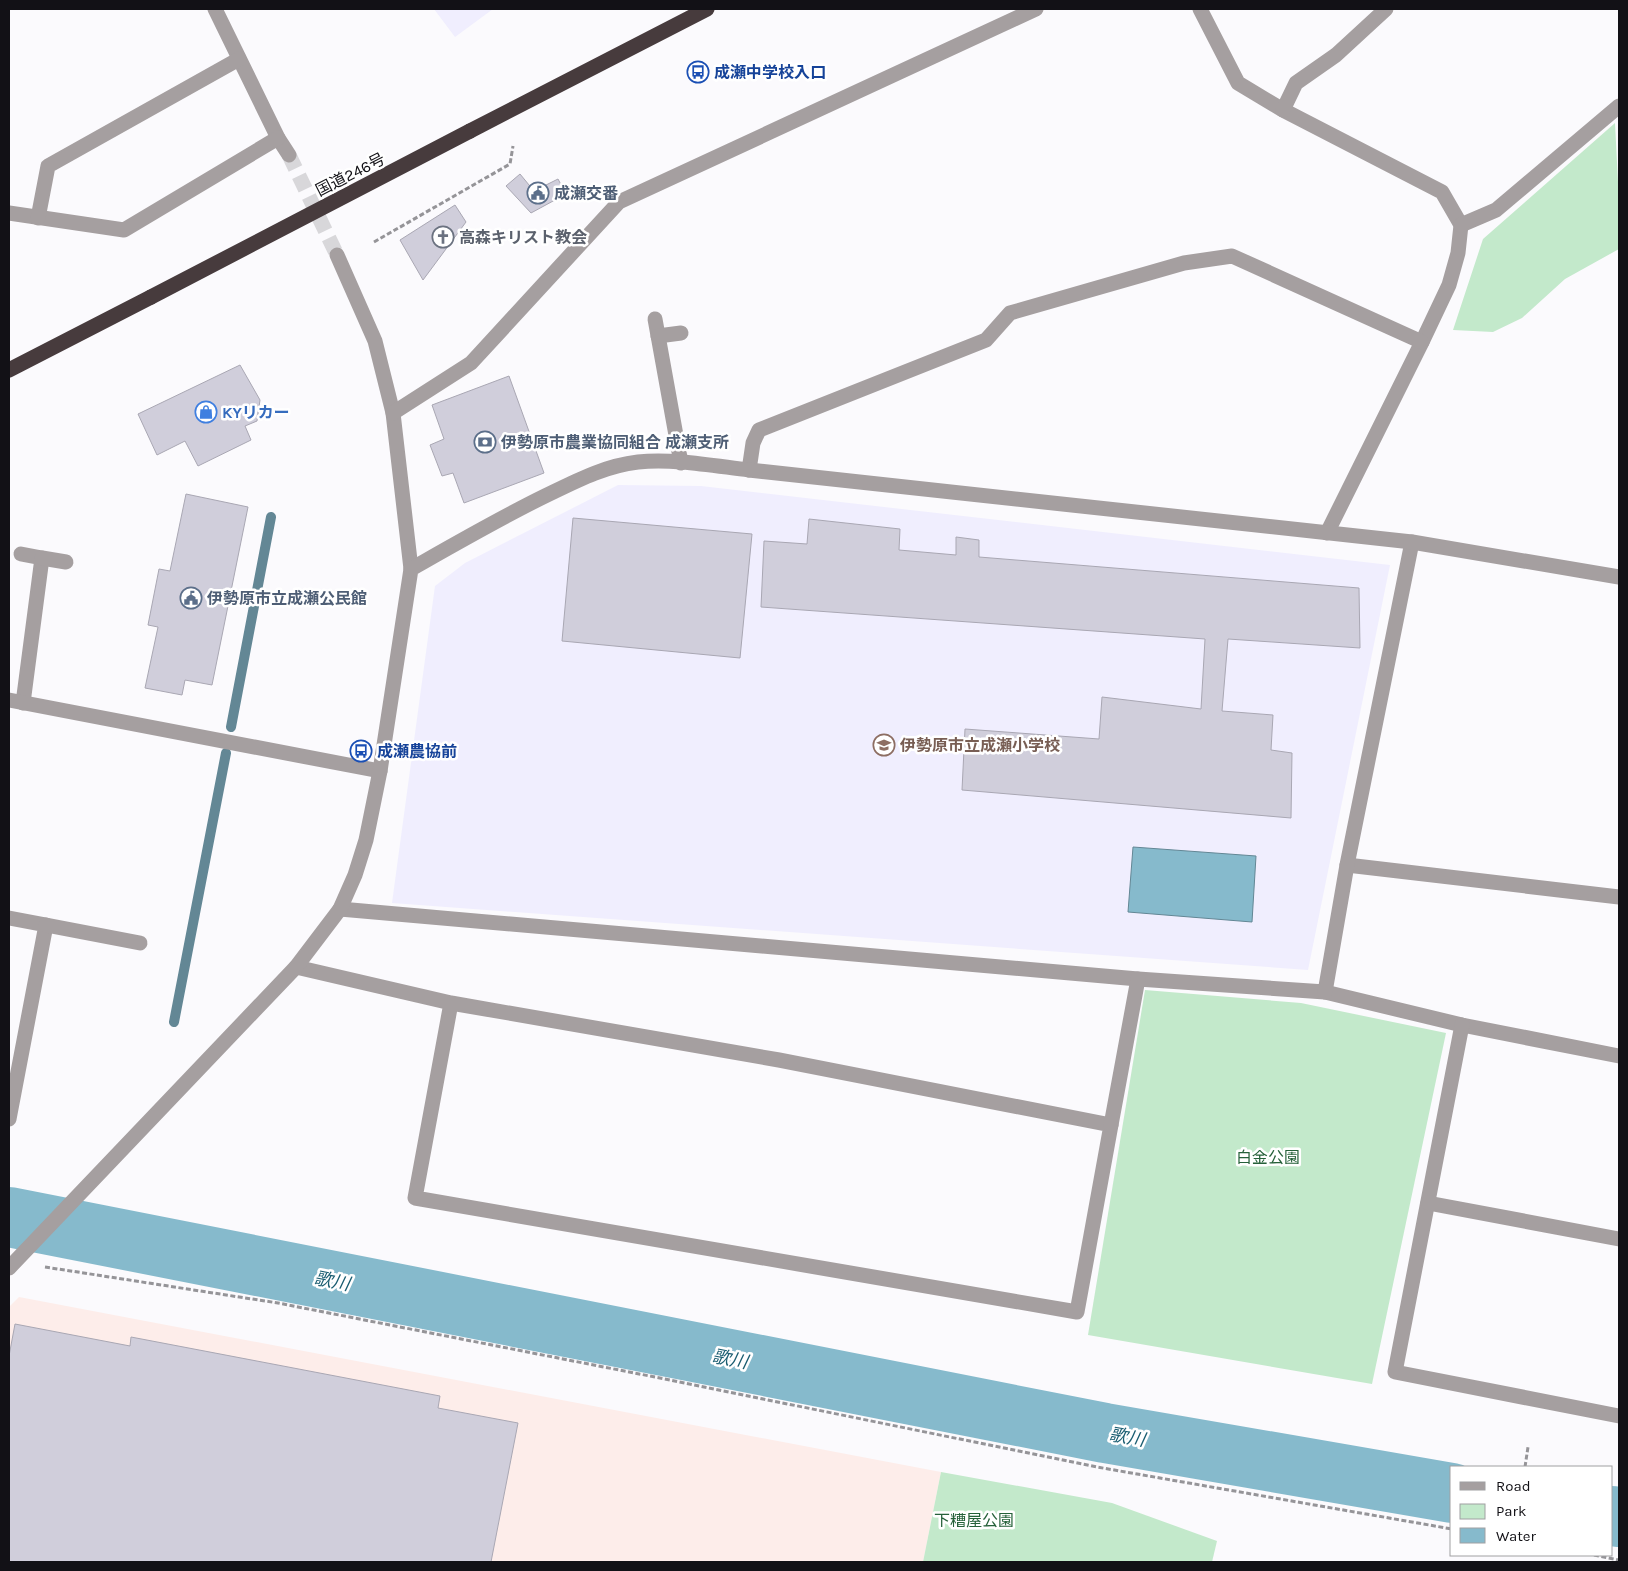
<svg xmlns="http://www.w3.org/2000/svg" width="1628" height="1571" font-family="Karla,'Noto Sans JP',sans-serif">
<rect width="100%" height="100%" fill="#fbfafd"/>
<g fill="#f0eefe">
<path d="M 434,9 L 493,9 L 455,37 Z"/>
<path d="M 618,485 L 701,486 L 1390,565 L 1308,970 L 392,903 L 435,586 L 465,563 Z"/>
</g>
<path fill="#fdedea" d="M 19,1297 L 941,1472 L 923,1562 L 9,1562 L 9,1307 Z"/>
<g fill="#c3e9cb">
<path d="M 1615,123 L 1619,202 L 1619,249 L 1565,279 L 1522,318 L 1493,332 L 1453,330 L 1483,239 Z"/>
<path d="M 1145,990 L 1301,1003 L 1446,1033 L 1372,1384 L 1088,1335 Z"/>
<path d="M 941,1472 L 1112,1503 L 1217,1541 L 1212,1562 L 923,1562 Z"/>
</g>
<path fill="#86bacc" stroke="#638795" d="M 1133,847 L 1256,856 L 1252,922 L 1128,912 Z"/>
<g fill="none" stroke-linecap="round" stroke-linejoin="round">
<g stroke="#638795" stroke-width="10">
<path d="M 231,727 L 271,517"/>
<path d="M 174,1022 L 226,753"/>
</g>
<g stroke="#86bacc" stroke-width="60">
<path d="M 9,1217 L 1105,1433 L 1452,1493"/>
<path d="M 1612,1516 L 1619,1517"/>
</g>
</g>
<g fill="#d0cedb" stroke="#a9a7b3">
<path d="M 520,174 L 534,191 L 558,179 L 566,194 L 531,213 L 506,186 Z"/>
<path d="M 455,205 L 466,222 L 423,280 L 400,240 Z"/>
<path d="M 240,365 L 260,400 L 257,421 L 245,426 L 251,440 L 198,466 L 185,441 L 157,455 L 138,414 Z"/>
<path d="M 509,376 L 544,473 L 464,503 L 453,473 L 442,476 L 430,445 L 444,439 L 432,405 Z"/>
<path d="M 186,494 L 248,507 L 212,685 L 185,680 L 182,695 L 145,688 L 158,627 L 148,625 L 159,569 L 170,571 Z"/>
<path d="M 573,518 L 752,534 L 740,658 L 562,641 Z"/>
<path d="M 809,519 L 900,529 L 899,550 L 956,555 L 956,537 L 979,540 L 979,557 L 1359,588 L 1360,648 L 1228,639 L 1222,711 L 1273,715 L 1271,750 L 1292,753 L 1291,818 L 962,790 L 965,729 L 1099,739 L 1102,697 L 1201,709 L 1205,639 L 761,607 L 764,541 L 807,544 Z"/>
<path d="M 15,1324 L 130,1346 L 131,1337 L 440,1396 L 438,1408 L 518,1423 L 491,1562 L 9,1562 L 9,1356 Z"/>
</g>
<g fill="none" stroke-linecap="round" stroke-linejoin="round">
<path stroke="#d8d7da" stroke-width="15" stroke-dasharray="15 8" stroke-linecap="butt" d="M 289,155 L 337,255"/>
<g stroke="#959498" stroke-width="3" stroke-dasharray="5 2.5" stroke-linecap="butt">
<path d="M 374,242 L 510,164 L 513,146"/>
<path d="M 45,1267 L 278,1303 L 670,1380 L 1097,1467 L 1452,1529"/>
<path d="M 1525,1467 L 1528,1447"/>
<path d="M 1594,1555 L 1619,1560"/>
</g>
<g stroke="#a59fa0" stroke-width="15">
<path d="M 215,9 L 278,138 L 289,155"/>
<path d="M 1200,9 L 1238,83 L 1283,110 L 1442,192 L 1461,225 L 1458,253 L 1449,285 L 1422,342 L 1327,533"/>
<path d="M 1283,110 L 1296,83 L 1336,55 L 1386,9"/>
<path d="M 9,213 L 124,230 L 278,138"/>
<path d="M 38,218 L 48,166 L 239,59"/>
<path d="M 1461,225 L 1496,210 L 1619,106"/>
<path d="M 337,255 L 375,341 L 393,413 L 411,569"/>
<path d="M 655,319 L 681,463"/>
<path d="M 658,336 L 681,333"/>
<path d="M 393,413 L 471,363 L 619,202 L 1036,9"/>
<path d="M 749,470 L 753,443 L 759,430 L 986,340 L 1010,313 L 1184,263 L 1232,256 L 1422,342"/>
<path d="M 21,554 L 42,558 L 23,703"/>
<path d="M 42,558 L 66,562"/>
<path d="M 9,700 L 380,771"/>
<path d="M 1347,865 L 1619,897"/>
<path d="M 340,909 L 1138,979 L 1325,992 L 1462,1025 L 1619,1056"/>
<path d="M 9,918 L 46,925 L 9,1119"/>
<path d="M 46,925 L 140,943"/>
<path d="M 296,967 L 451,1003 L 779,1060 L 1111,1125 L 1077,1312 L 415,1198 L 451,1003"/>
<path d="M 1325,992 L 1347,865 L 1412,542"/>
<path d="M 1462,1025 L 1395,1372 L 1619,1416"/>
<path d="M 1111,1125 L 1138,979"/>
<path d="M 1428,1203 L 1619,1239"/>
<path d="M 9,1268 L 296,967 L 340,909 L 355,875 L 366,840 L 380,771 L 411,569 C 455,544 500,518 545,496 C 576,481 604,466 638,462 C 672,458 715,466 749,470 L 1412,542 L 1619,577"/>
</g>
<g stroke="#473b3d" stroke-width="15">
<path d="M 470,131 L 707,9"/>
<path d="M 9,370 L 151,297"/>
</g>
<path stroke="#473b3d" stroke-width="15" d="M 151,297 L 470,131"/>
</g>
<defs>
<g id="bus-ring" transform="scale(1.125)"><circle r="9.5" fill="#fff" stroke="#1a4fb4" stroke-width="1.5"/><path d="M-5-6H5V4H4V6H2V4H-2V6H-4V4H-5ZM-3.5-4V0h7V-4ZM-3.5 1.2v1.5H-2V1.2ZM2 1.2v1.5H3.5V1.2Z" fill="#1a4fb4"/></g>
<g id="civic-ring" transform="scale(1.125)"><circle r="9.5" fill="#fff" stroke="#5c6f8a" stroke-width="1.5"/><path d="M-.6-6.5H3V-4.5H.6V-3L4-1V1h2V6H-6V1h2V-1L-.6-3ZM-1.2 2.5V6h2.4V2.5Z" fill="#5c6f8a"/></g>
<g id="church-ring" transform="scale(1.125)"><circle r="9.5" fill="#fff" stroke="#6b7280" stroke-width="1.5"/><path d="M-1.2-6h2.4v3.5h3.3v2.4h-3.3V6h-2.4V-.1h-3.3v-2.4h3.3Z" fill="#6b7280"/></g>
<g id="shop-ring" transform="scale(1.125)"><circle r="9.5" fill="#fff" stroke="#3f7fe0" stroke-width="1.5"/><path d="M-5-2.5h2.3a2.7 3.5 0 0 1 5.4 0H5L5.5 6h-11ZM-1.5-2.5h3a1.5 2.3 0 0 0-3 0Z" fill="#3f7fe0"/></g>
<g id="bank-ring" transform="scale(1.125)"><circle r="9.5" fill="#fff" stroke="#5c6f8a" stroke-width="1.5"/><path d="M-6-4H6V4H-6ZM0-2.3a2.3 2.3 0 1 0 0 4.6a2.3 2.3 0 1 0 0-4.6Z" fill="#5c6f8a"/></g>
<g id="school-ring" transform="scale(1.125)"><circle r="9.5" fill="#fff" stroke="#8d6e63" stroke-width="1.5"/><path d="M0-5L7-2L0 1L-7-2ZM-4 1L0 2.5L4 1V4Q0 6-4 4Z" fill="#8d6e63"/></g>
</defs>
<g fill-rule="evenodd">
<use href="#bus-ring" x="698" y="72"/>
<use href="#civic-ring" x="538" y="193"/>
<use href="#church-ring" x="443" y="237"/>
<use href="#shop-ring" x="206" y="412"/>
<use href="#bank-ring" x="485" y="442"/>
<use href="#civic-ring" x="191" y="598"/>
<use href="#school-ring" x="884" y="745"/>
<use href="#bus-ring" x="361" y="751"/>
</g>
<g text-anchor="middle" stroke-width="5" stroke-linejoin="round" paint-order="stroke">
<g font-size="16" font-weight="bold" fill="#164399" stroke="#fff" text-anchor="start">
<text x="714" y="78">成瀬中学校入口</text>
<text x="377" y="757">成瀬農協前</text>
</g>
<g font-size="16" fill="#121116" stroke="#fff">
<text transform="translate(350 174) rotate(-27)" y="6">国道246号</text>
</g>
<g font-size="16" font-weight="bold" fill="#4e5e75" stroke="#fff" text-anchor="start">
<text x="554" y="199">成瀬交番</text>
<text x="501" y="448">伊勢原市農業協同組合 成瀬支所</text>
<text x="207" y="604">伊勢原市立成瀬公民館</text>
</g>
<g font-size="16" font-weight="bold" fill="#5b616d" stroke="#fff" text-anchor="start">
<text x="459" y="243">高森キリスト教会</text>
</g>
<g font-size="16" font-weight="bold" fill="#366cbe" stroke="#fff" text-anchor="start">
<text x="222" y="418">KYリカー</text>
</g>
<g font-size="16" font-weight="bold" fill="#785e54" stroke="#fff" text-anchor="start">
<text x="900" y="751">伊勢原市立成瀬小学校</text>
</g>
<g font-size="16" fill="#26613a" stroke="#fff">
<text x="1268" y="1163">白金公園</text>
<text x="974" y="1526">下糟屋公園</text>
</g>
<g font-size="18" font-style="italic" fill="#1a5d71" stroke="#fff">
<text transform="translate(332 1281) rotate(11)" y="6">歌川</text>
<text transform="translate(730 1359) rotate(11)" y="6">歌川</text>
<text transform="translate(1127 1437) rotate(10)" y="6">歌川</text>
</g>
</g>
<rect width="1628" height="1571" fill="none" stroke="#121116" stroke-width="20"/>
<rect x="1450" y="1466" width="162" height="90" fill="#ffffff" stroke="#a0a0a2"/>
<rect x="1460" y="1482" width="25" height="8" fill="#a59fa0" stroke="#a0a0a2"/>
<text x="1496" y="1491" font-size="15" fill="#121116">Road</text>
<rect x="1460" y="1504" width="25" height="15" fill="#c3e9cb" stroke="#a0a0a2"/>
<text x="1496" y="1516" font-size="15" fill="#121116">Park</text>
<rect x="1460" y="1528" width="25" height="15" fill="#86bacc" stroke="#a0a0a2"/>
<text x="1496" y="1541" font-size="15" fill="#121116">Water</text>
</svg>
